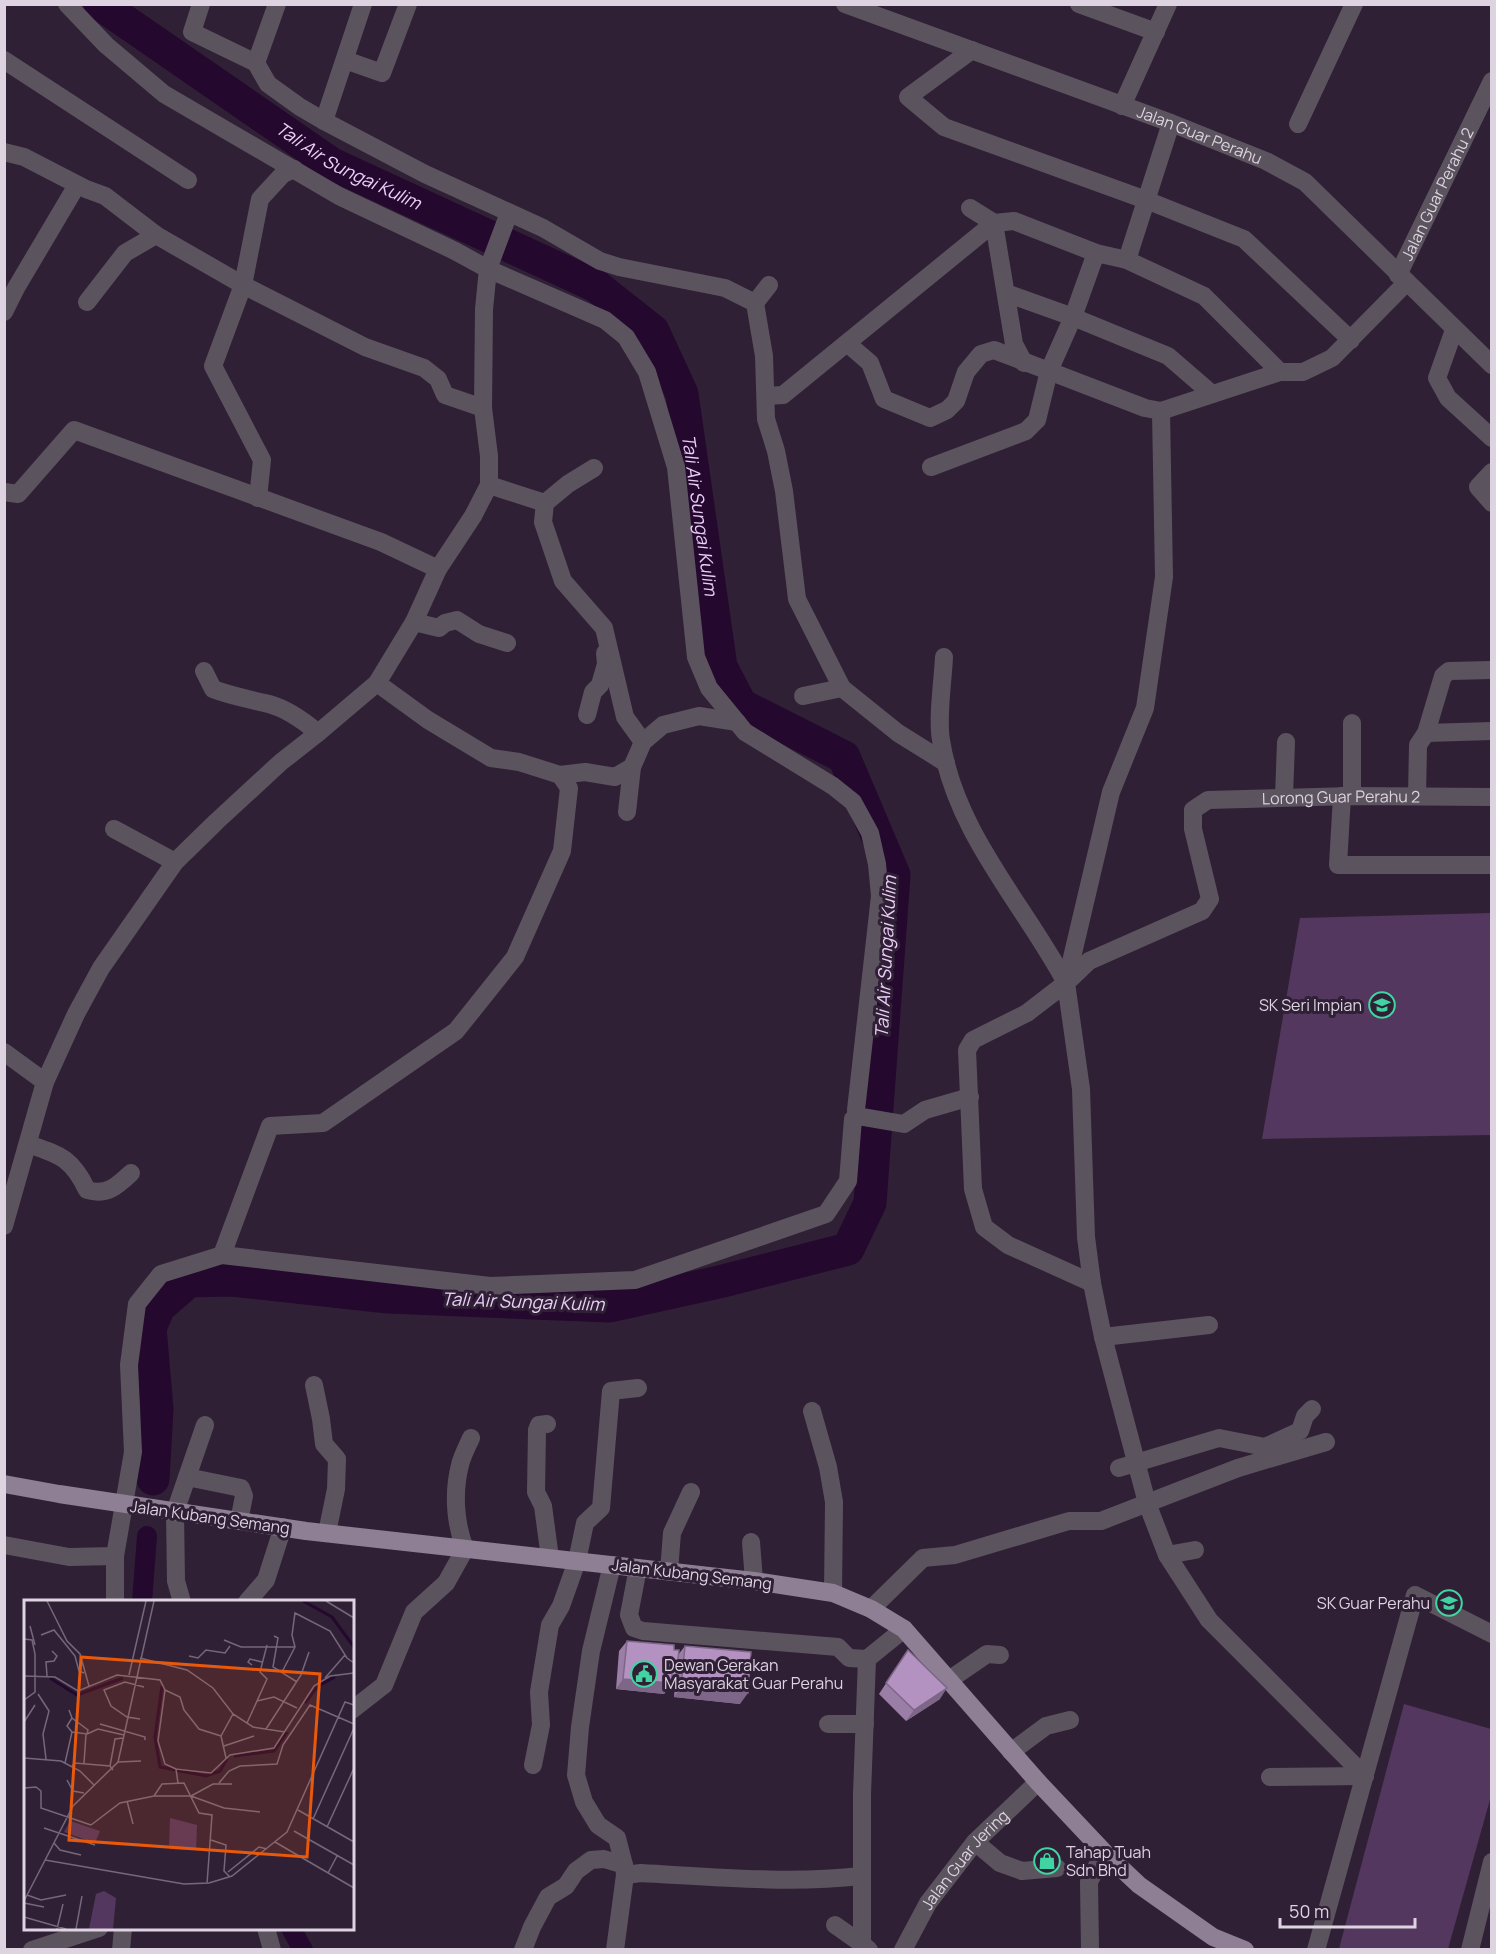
<svg xmlns="http://www.w3.org/2000/svg" width="1496" height="1954" font-family="Manrope,sans-serif">
<rect width="100%" height="100%" fill="#302036"/>
<g fill="#53375e">
<path d="M 1491,913 L 1491,1135 L 1262,1139 L 1300,918 Z"/>
<path d="M 1404,1704 L 1491,1729 L 1491,1796 L 1448,1949 L 1339,1949 Z"/>
</g>
<g fill="none" stroke-linecap="round" stroke-linejoin="round">
<g stroke="#24082e" stroke-width="20">
<path d="M 142,1602 L 147,1536"/>
<path d="M 291,1928 L 303,1950"/>
</g>
<path stroke="#24082e" stroke-width="33" id="s1" d="M 100,4 L 332,164 L 596,286 L 653,331 L 682,394 L 721,667 L 741,705 L 844,757 L 894,875 L 870,1203 L 848,1249 L 719,1282 L 610,1306 L 388,1297 L 231,1280 L 189,1281 L 159,1307 L 150,1328 L 157,1409 L 153,1479"/>
<g stroke="#5b545e" stroke-width="18">
<path d="M 67,4 L 106,45 L 164,94 L 339,196 L 455,251 L 488,269 L 605,320 L 626,337 L 647,372 L 676,467 L 696,657 L 709,688 L 745,732 L 833,786 L 853,802 L 870,833 L 877,864 L 880,896 L 856,1110 L 857,1116 L 904,1124 L 925,1110 L 970,1097"/>
<path d="M 201,4 L 192,32 L 256,63 L 268,84 L 300,107 L 324,121 L 425,174 L 543,228 L 600,261 L 619,267 L 725,288 L 755,303 L 764,356 L 766,419 L 776,451 L 784,491 L 797,599 L 842,688 L 898,733 L 946,763"/>
<path id="s2" d="M 845,4 L 1171,123 L 1266,161 L 1305,182 L 1492,365"/>
<path d="M 1079,4 L 1156,32"/>
<path d="M 972,50 L 908,97 L 944,127 L 1146,200 L 1244,239 L 1351,340"/>
<path d="M 4,60 L 188,180"/>
<path d="M 345,60 L 382,73 L 408,4"/>
<path d="M 256,63 L 277,4"/>
<path d="M 1122,106 L 1168,4"/>
<path d="M 324,121 L 363,4"/>
<path d="M 1298,124 L 1354,4"/>
<path d="M 4,152 L 24,157 L 86,189 L 105,196 L 156,235 L 243,285 L 365,347 L 424,368 L 438,379 L 445,395 L 483,408"/>
<path d="M 970,208 L 994,223 L 1014,221 L 1096,253 L 1127,260 L 1204,296 L 1280,372 L 1303,372 L 1332,358 L 1407,282"/>
<path d="M 994,223 L 1014,344 L 1024,363"/>
<path d="M 1127,260 L 1171,123"/>
<path id="s3" d="M 1398,275 L 1492,81"/>
<path d="M 1006,293 L 1073,317 L 1168,356 L 1212,394"/>
<path d="M 87,302 L 125,253 L 156,235"/>
<path d="M 755,303 L 769,285"/>
<path d="M 4,312 L 16,288 L 77,185"/>
<path d="M 1454,330 L 1437,378 L 1448,398 L 1492,438"/>
<path d="M 848,344 L 870,363 L 884,399 L 930,418 L 947,410 L 956,401 L 966,372 L 981,354 L 994,350 L 1145,408 L 1161,411 L 1280,372"/>
<path d="M 766,396 L 783,395 L 994,223"/>
<path d="M 1161,411 L 1164,577 L 1145,708 L 1111,792 L 1066,983 L 1081,1089 L 1086,1237 L 1092,1283 L 1103,1337 L 1147,1503 L 1167,1555 L 1209,1620 L 1365,1776"/>
<path d="M 931,467 L 1026,431 L 1037,420 L 1049,371 L 1073,317 L 1096,253"/>
<path d="M 1492,472 L 1478,487 L 1492,503"/>
<path d="M 489,485 L 545,503 L 568,484 L 594,468"/>
<path d="M 4,492 L 18,494 L 74,430 L 381,542 L 438,569"/>
<path d="M 258,498 L 262,460 L 213,366 L 243,285 L 260,199 L 283,174 L 294,169"/>
<path d="M 545,503 L 543,522 L 563,581 L 604,628 L 625,717 L 643,742"/>
<path d="M 414,622 L 439,628 L 445,623 L 457,620 L 479,634 L 507,643"/>
<path d="M 944,657 C 943,680 937,718 941,740 C 955,832 1023,903 1066,983"/>
<path d="M 204,671 L 213,689 C 231,696 249,699 269,704 C 287,709 304,721 318,733"/>
<path d="M 377,683 L 428,720 L 491,758 L 519,762 L 560,775 L 585,772 L 615,777 L 632,767 L 643,742 L 663,725 L 699,716 L 737,722"/>
<path d="M 803,696 L 842,688"/>
<path d="M 587,715 L 593,692 L 600,685 L 606,664 L 605,653"/>
<path d="M 1352,723 L 1352,796"/>
<path d="M 1426,733 L 1492,731"/>
<path d="M 1342,796 L 1338,865 L 1492,865"/>
<path d="M 1417,796 L 1418,745 L 1426,733 L 1443,676 L 1449,671 L 1492,670"/>
<path d="M 1284,797 L 1286,742"/>
<path d="M 627,812 L 632,767"/>
<path d="M 114,829 L 175,862"/>
<path d="M 4,1052 L 45,1082"/>
<path d="M 28,1144 C 60,1155 72,1158 87,1190 C 107,1196 117,1186 131,1173"/>
<path d="M 4,1226 L 45,1082 L 76,1014 L 101,968 L 175,862 L 217,821 L 281,762 L 318,733 L 377,683 L 414,622 L 438,569 L 473,516 L 489,485 L 489,456 L 483,408 L 484,309 L 488,269 L 509,213"/>
<path d="M 222,1255 L 270,1126 L 323,1123 L 456,1031 L 515,957 L 562,851 L 569,788 L 560,775"/>
<path id="s4" d="M 1092,1283 L 1008,1245 L 984,1227 L 973,1189 L 967,1050 L 973,1040 L 1027,1013 L 1066,983 L 1089,961 L 1202,911 L 1210,899 L 1193,829 L 1193,810 L 1208,800 L 1352,796 L 1492,797"/>
<path d="M 1103,1337 L 1209,1325"/>
<path d="M 314,1385 L 321,1419 L 324,1444 L 337,1459 L 336,1489 L 327,1533"/>
<path d="M 812,1411 L 828,1467 L 834,1502 L 833,1593"/>
<path d="M 547,1424 L 539,1425 L 537,1430 L 536,1492 L 543,1506 L 550,1558"/>
<path d="M 1119,1468 L 1219,1438 L 1265,1447 L 1300,1431 L 1305,1416 L 1312,1409"/>
<path d="M 187,1477 L 241,1488 L 244,1496 L 239,1521"/>
<path d="M 751,1542 L 754,1581"/>
<path d="M 4,1545 L 69,1557 L 115,1556"/>
<path d="M 1167,1555 L 1195,1550"/>
<path d="M 612,1565 L 591,1651 L 580,1727 L 576,1775 L 584,1802 L 598,1825 L 617,1838 L 624,1865"/>
<path d="M 638,1568 L 629,1615 L 634,1628 L 643,1631 L 838,1647 L 849,1658 L 867,1659 L 904,1629"/>
<path d="M 669,1571 L 672,1533 L 691,1492"/>
<path d="M 115,1602 L 115,1556 L 133,1452 L 129,1365 L 137,1304 L 161,1274 L 222,1255 L 490,1286 L 635,1280 L 826,1214 L 848,1181 L 853,1119 L 857,1116"/>
<path d="M 182,1602 L 176,1581 L 175,1512 L 205,1425"/>
<path d="M 247,1602 L 266,1580 L 283,1527"/>
<path d="M 871,1609 L 923,1558 L 955,1555 L 1069,1521 L 1101,1521 L 1238,1468 L 1326,1442"/>
<path d="M 867,1659 L 862,1794 L 862,1944 L 869,1950"/>
<path d="M 949,1680 L 987,1654 L 1000,1655"/>
<path d="M 352,1710 L 384,1685 L 414,1612 L 446,1583 L 465,1549 C 455,1523 453,1492 460,1465 C 462,1456 467,1447 471,1438"/>
<path d="M 828,1724 L 865,1724"/>
<path d="M 1011,1752 L 1046,1726 L 1070,1720"/>
<path d="M 533,1765 L 541,1725 L 539,1692 L 550,1625 L 561,1606 L 577,1561 L 585,1523 L 601,1508 L 611,1391 L 638,1388"/>
<path d="M 1270,1777 L 1365,1776"/>
<path d="M 975,1842 L 1000,1863 L 1022,1871 L 1057,1868"/>
<path d="M 625,1875 L 641,1873 C 714,1877 788,1884 862,1876"/>
<path d="M 835,1925 L 862,1944"/>
<path d="M 266,1928 L 272,1950"/>
<path d="M 32,1950 L 99,1928"/>
<path d="M 121,1950 L 123,1928"/>
<path d="M 523,1950 L 532,1927 L 548,1897 L 566,1886 L 576,1871 L 591,1860 L 604,1859 L 624,1865 L 625,1875 L 615,1950"/>
<path id="s5" d="M 903,1950 L 928,1903 L 975,1842 L 1038,1782"/>
<path d="M 1090,1950 L 1089,1882 L 1104,1852"/>
<path d="M 1316,1950 L 1415,1595 L 1492,1634"/>
<path d="M 1470,1950 L 1492,1862"/>
</g>
<path stroke="#8e7f95" stroke-width="18" d="M 4,1484 L 59,1494 L 306,1531 L 754,1581 L 833,1593 L 871,1609 L 904,1629 L 1038,1782 L 1104,1852 L 1139,1885 L 1213,1937 L 1245,1950"/>
</g>
<g fill="#9a7ea6">
<path d="M 627,1641 L 674,1650 L 678,1655 L 685,1646 L 740,1704 L 674,1697 L 676,1677 L 664,1694 L 616,1689 L 619,1651 Z"/>
<path d="M 908,1650 L 940,1699 L 906,1721 L 879,1694 Z"/>
</g>
<g fill="#7d6687">
<path d="M 672,1675 L 676,1676 L 664,1694 L 616,1689 L 623,1679 Z"/>
<path d="M 681,1687 L 748,1693 L 740,1704 L 674,1697 Z"/>
<path d="M 947,1688 L 940,1699 L 906,1721 L 914,1710 Z"/>
</g>
<g fill="#b392c1" stroke="#7d6687" stroke-width="1.5">
<path d="M 627,1641 L 674,1645 L 674,1650 L 679,1650 L 676,1676 L 672,1675 L 671,1683 L 623,1679 Z"/>
<path d="M 685,1646 L 751,1652 L 748,1693 L 681,1687 Z"/>
<path d="M 908,1650 L 947,1688 L 914,1710 L 886,1683 Z"/>
</g>
<defs>
<g id="school-ring" transform="scale(1.35)"><circle r="9.5" fill="#302036" stroke="#40d4a2" stroke-width="1.5"/><path d="M0-5L7-2L0 1L-7-2ZM-4 1L0 2.5L4 1V4Q0 6-4 4Z" fill="#40d4a2"/></g>
<g id="civic-ring" transform="scale(1.35)"><circle r="9.5" fill="#302036" stroke="#40d4a2" stroke-width="1.5"/><path d="M-.6-6.5H3V-4.5H.6V-3L4-1V1h2V6H-6V1h2V-1L-.6-3ZM-1.2 2.5V6h2.4V2.5Z" fill="#40d4a2"/></g>
<g id="shop-ring" transform="scale(1.35)"><circle r="9.5" fill="#302036" stroke="#40d4a2" stroke-width="1.5"/><path d="M-5-2.5h2.3a2.7 3.5 0 0 1 5.4 0H5L5.5 6h-11ZM-1.5-2.5h3a1.5 2.3 0 0 0-3 0Z" fill="#40d4a2"/></g>
</defs>
<g fill-rule="evenodd">
<use href="#school-ring" x="1382" y="1005"/>
<use href="#school-ring" x="1449" y="1603"/>
<use href="#civic-ring" x="644" y="1674"/>
<use href="#shop-ring" x="1047" y="1861"/>
</g>
<g text-anchor="middle" stroke-width="6" stroke-linejoin="round" paint-order="stroke">
<g font-size="16" fill="#ddd3e1" stroke="#302036">
<text dy="6" stroke="none"><textPath href="#s2" startOffset="378">Jalan Guar Perahu</textPath></text>
<text dy="6" stroke="none"><textPath href="#s3" startOffset="90">Jalan Guar Perahu 2</textPath></text>
<text dy="6" stroke="none"><textPath href="#s4" startOffset="834">Lorong Guar Perahu 2</textPath></text>
<text transform="translate(210 1517) rotate(8)" y="6">Jalan Kubang Semang</text>
<text transform="translate(692 1574) rotate(7)" y="6">Jalan Kubang Semang</text>
<text dy="6" stroke="none"><textPath href="#s5" startOffset="110">Jalan Guar Jering</textPath></text>
</g>
<g font-size="16" fill="#ddd3e1" stroke="#302036" text-anchor="end">
<text x="1362" y="1011">SK Seri Impian</text>
<text x="1430" y="1609">SK Guar Perahu</text>
<text x="664" y="1671" text-anchor="start">Dewan Gerakan<tspan x="664" dy="18">Masyarakat Guar Perahu</tspan></text>
<text x="1066" y="1858" text-anchor="start">Tahap Tuah<tspan x="1066" dy="18">Sdn Bhd</tspan></text>
</g>
<g font-size="18" font-style="italic" fill="#eccff9" stroke="#302036">
<text dy="6" stroke="none"><textPath href="#s1" startOffset="297">Tali Air Sungai Kulim</textPath></text>
<text dy="6" stroke="none"><textPath href="#s1" startOffset="837">Tali Air Sungai Kulim</textPath></text>
<text transform="translate(886 957) rotate(-87)" y="6">Tali Air Sungai Kulim</text>
<text transform="translate(523 1302) rotate(2)" y="6">Tali Air Sungai Kulim</text>
</g>
</g>
<g transform="translate(24 1600)">
<rect width="330" height="330" fill="#302036"/>
<path d="M 146,218 L 173,225 L 172,250 L 145,249 ZM 46,221 L 76,231 L 71,243 L 40,232 ZM 80,291 L 92,298 L 89,329 L 65,329 L 72,294 Z" fill="#53375e"/>
<path fill="none" stroke="#24082e" stroke-width="3" d="M 279,1 L 308,17 L 330,47M 26,78 L 53,95 L 99,78M 138,86 L 131,137 L 136,167 L 182,176 L 196,171 L 203,159M 281,103 L 294,86 L 311,77M 210,156 L 250,151 L 263,132"/>
<path fill="none" stroke="#75687a" stroke-width="1.5" d="M 23,1 L 43,41 L 56,54 L 65,86M 302,1 L 330,18M 6,26 L 11,45M 17,35 L 30,30 L 51,56 L 55,71 L 60,73M 250,36 L 254,38 L 249,67 L 273,82M 0,39 L 8,40 L 11,54 L 11,92 L 0,100M 200,40 L 217,47 L 271,47M 165,56 L 174,58 L 182,50 L 201,53 L 206,46M 116,58 L 163,70 L 189,88 L 209,114 L 229,127 L 261,132M 228,65 L 224,62 L 226,59 L 238,62M 258,72 L 271,47 L 268,35 L 271,13 L 306,31 L 323,58 L 330,63M 105,75 L 122,1M 0,76 L 31,77 L 54,91 L 93,75 L 136,80 L 141,90 L 134,141 L 141,164 L 152,169M 23,76 L 22,62 L 30,61 L 33,56 L 28,51M 301,78 L 321,55M 141,90 L 156,97 L 160,110 L 175,129 L 197,136M 14,94 L 25,111 L 19,134 L 22,159M 233,101 L 250,97 L 273,108M 45,110 L 48,118 L 64,130 L 63,134 L 48,132M 116,119 L 103,117 L 87,106 L 80,90 L 101,82 L 120,87M 0,122 L 11,105M 223,123 L 243,79 L 236,72 L 243,45M 76,124 L 121,137 L 121,140M 242,129 L 277,75 L 285,52M 63,134 L 74,129 L 100,135M 200,146 L 230,136M 0,158 L 37,161 L 56,171 L 70,185M 202,158 L 197,136 L 209,114M 94,162 L 117,161M 41,163 L 48,132 L 43,126 L 48,118M 60,163 L 62,134M 48,166 L 51,163 L 86,166M 89,170 L 86,166 L 91,139 L 99,138M 43,180 L 49,191 L 60,193M 154,183 L 152,169 L 187,173 L 206,155 L 250,148 L 290,86 L 306,76 L 330,73M 195,183 L 205,171 L 216,166 L 253,164 L 259,145 L 286,105 L 330,124M 0,188 L 12,187 L 17,191 L 17,208 L 67,225M 130,196 L 138,184 L 160,183 L 175,213 L 188,215 L 183,284M 167,196 L 189,184 L 208,184M 103,201 L 109,224M 274,210 L 330,242M 289,219 L 330,128M 67,225 L 96,203 L 130,196 L 167,196 L 200,208 L 236,212M 303,227 L 330,168M 20,228 L 71,245M 270,231 L 330,265M 187,240 L 202,245 L 200,271 L 206,277M 251,242 L 330,288M 30,243 L 36,250 L 57,255M 21,260 L 160,284 L 185,283 L 208,276 L 263,232 L 321,102 L 330,105M 204,272 L 235,247 L 243,249M 304,273 L 313,256M 3,295 L 17,300 L 42,295M 0,301 L 49,206 L 94,162 L 130,1M 0,303 L 20,307M 0,317 L 42,329M 33,329 L 39,304M 52,329 L 58,296"/>
<path fill="#e8590c" fill-opacity="0.15" stroke="#e8590c" stroke-width="3" d="M 57,57 L 296,74 L 283,257 L 45,240 Z"/>
<rect width="330" height="330" fill="none" stroke="#ddd3e1" stroke-width="3"/>
</g>
<rect width="1496" height="1954" fill="none" stroke="#ddd3e1" stroke-width="12"/>
<path d="M1280 1918v9h135v-9" fill="none" stroke="#ddd3e1" stroke-width="3"/>
<text x="1289" y="1918" font-size="18" fill="#ddd3e1" stroke="#302036" stroke-width="4.5" paint-order="stroke">50 m</text>
</svg>
